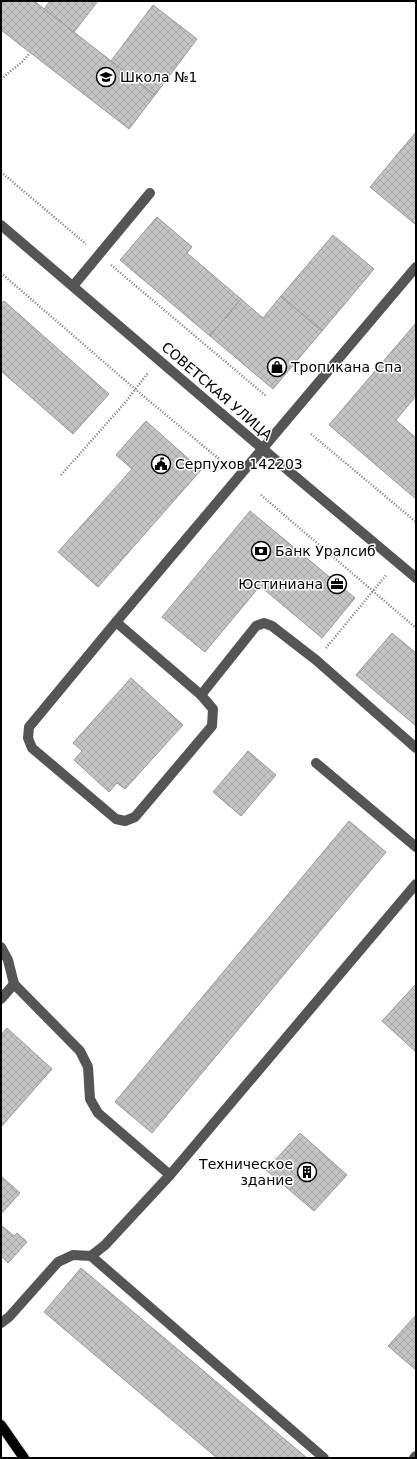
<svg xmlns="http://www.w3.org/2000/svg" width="417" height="1459" font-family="'DejaVu Sans',sans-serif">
<defs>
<pattern id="building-cross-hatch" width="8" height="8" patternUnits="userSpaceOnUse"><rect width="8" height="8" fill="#c4c4c4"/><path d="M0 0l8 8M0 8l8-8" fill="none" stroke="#a7a7a7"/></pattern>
</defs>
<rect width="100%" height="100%" fill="#fff"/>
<g fill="url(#building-cross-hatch)" stroke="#999">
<path d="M 1,1 L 34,1 L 155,95 L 129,129 L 1,30 Z"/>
<path d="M 50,1 L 98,1 L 74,32 L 44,9 Z"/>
<path d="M 153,5 L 197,39 L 155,95 L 111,61 Z"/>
<path d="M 416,132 L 416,223 L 415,224 L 370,187 Z"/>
<path d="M 157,217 L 192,247 L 187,253 L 241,299 L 210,336 L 120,260 Z"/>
<path d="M 333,235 L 374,269 L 322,331 L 281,296 Z"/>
<path d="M 281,296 L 322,331 L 273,389 L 210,336 L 241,299 L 263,318 Z"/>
<path d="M 4,301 L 109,394 L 73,434 L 1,371 L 1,304 Z"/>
<path d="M 416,323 L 416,396 L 396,420 L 416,438 L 416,499 L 329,425 Z"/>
<path d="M 146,421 L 201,470 L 98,587 L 58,552 L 132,469 L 116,455 Z"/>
<path d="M 250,511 L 355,598 L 322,638 L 260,586 L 205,652 L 162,617 Z"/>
<path d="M 392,633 L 416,653 L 416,726 L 356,675 Z"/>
<path d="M 131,678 L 183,725 L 125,789 L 117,783 L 109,792 L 74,760 L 82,751 L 73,743 Z"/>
<path d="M 248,751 L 276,775 L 241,816 L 213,792 Z"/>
<path d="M 349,821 L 386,852 L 152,1133 L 115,1102 Z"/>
<path d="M 416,984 L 416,1052 L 382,1021 Z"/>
<path d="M 7,1028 L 52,1069 L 1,1127 L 1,1035 Z"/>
<path d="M 300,1133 L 347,1175 L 314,1211 L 266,1170 Z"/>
<path d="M 1,1176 L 20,1193 L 1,1214 Z"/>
<path d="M 1,1225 L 14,1236 L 17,1233 L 27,1242 L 8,1263 L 1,1256 Z"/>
<path d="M 81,1268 L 307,1458 L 217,1458 L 44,1312 Z"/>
<path d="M 416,1315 L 416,1370 L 388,1346 Z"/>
</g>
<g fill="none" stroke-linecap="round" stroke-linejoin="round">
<g stroke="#dbdbdb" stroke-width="12">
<path id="major" d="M 1,1425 L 24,1458"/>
</g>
<g stroke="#777" stroke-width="2.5" stroke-dasharray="1 2" stroke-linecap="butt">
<path d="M 1,79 L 22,62 L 30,53"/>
<path d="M 1,172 L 86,244"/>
<path d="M 111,265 L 266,396"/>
<path d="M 1,273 L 135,389 L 219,459"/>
<path d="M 311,434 L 416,522"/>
<path d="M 61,475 L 124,404 L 148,373"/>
<path d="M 261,495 L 416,628"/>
<path d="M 326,648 L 387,574"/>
</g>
<g stroke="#555" stroke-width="10">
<path d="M 1,225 L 284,467 L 416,578"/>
<path d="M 73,286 L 150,193"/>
<path d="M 116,622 L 201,695 L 256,626 L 264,623 L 272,626 L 316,660 L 416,748"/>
<path d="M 201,695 L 213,709 L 212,726 L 135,817 L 125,821 L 116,819 L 32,748 L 28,738 L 29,727 L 116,622 L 416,267"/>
<path d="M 316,763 L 416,847"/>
<path d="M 1,947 L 8,960 L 14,984 L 80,1051 L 88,1067 L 90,1099 L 98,1113 L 170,1175"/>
<path d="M 1,999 L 14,984"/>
<path d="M 91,1256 L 105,1245 L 170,1175 L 416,884"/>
<path d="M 1,1323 L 9,1317 L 58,1262 L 73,1255 L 91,1256 L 324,1458"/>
<path d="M 414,1458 L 416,1456"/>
</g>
<use href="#major" stroke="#000" stroke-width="10"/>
</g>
<defs>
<g id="school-ring" transform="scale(1)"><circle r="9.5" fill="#fff" stroke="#000" stroke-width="1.5"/><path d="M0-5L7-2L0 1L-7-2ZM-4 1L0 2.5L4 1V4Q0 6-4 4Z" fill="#000"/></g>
<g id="shop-ring" transform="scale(1)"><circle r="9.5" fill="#fff" stroke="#000" stroke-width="1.5"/><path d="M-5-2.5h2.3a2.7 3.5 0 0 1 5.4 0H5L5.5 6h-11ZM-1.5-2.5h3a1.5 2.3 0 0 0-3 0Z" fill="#000"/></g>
<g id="civic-ring" transform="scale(1)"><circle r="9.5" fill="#fff" stroke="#000" stroke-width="1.5"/><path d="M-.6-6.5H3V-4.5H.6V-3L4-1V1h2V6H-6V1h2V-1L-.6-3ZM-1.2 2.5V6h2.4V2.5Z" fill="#000"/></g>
<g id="bank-ring" transform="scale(1)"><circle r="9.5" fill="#fff" stroke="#000" stroke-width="1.5"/><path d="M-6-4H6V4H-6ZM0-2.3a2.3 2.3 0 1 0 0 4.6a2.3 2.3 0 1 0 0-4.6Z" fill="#000"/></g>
<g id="office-ring" transform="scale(1)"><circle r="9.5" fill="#fff" stroke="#000" stroke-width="1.5"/><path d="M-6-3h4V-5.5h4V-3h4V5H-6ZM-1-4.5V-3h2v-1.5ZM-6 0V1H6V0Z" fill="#000"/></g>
<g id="building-ring" transform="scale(1)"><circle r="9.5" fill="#fff" stroke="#000" stroke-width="1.5"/><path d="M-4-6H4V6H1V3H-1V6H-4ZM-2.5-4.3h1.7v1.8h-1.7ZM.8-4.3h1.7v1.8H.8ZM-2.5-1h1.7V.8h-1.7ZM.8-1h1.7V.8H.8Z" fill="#000"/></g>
</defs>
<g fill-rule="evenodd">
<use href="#school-ring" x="106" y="77"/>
<use href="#shop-ring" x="277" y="367"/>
<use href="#civic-ring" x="161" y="464"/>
<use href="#bank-ring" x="261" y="551"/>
<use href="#office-ring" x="337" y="584"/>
<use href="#building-ring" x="307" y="1172"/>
</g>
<g text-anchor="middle" stroke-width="3" stroke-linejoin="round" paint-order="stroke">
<g font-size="14" fill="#000" stroke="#fff" text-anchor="start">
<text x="120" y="82">Школа №1</text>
<text x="291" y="372">Тропикана Спа</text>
<text x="175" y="469">Серпухов 142203</text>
<text x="275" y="556">Банк Уралсиб</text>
<text x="323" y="589" text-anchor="end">Юстиниана</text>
<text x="293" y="1169" text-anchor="end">Техническое<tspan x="293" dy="16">здание</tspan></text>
</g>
<g font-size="14" fill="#000" stroke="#fff">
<text transform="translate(217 391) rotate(41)" y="5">СОВЕТСКАЯ УЛИЦА</text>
</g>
</g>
<rect width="417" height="1459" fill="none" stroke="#000000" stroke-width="4"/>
</svg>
